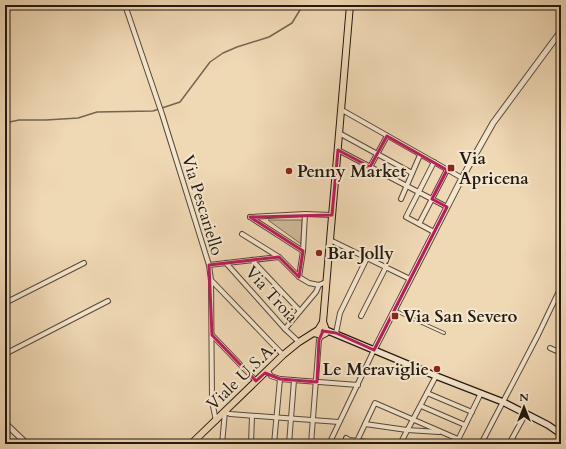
<svg xmlns="http://www.w3.org/2000/svg" width="566" height="449" font-family="Cardo,serif">
<rect width="100%" height="100%" fill="#efd8b4"/>
<filter id="stains"><feTurbulence type="fractalNoise" baseFrequency=".005" numOctaves="4"/><feColorMatrix values="0 0 0 0 .2 0 0 0 0 .09 0 0 0 0 .02 0 0 0 .5 -.17"/></filter>
<radialGradient id="worn" r=".72"><stop offset=".6" stop-color="#630" stop-opacity="0"/><stop offset="1" stop-color="#630" stop-opacity=".3"/></radialGradient>
<path fill="#ccb898" stroke="#776854" d="M 268,220 L 302,220 L 301,244 Z"/>
<g fill="none" stroke-linecap="round" stroke-linejoin="round">
<g stroke="#736551" stroke-width="1.5">
<path d="M 5,123 L 19,120 L 46,120 L 78,118 L 97,112 L 153,111 L 180,102 L 210,62 L 223,53 L 237,47 L 269,37 L 292,23 L 303,5"/>
<path d="M 560,296 L 561,295"/>
</g>
<g stroke="#554939" stroke-width="4">
<path id="service" d="M 396,311 L 444,333"/>
</g>
<g stroke="#554939" stroke-width="6">
<g id="minor">
<path d="M 125,5 L 162,114 L 209,265 L 211,280 L 212,401 L 216,421"/>
<path d="M 342,110 L 462,178"/>
<path d="M 339,133 L 412,173"/>
<path d="M 338,150 L 447,207"/>
<path d="M 370,167 L 387,136"/>
<path d="M 401,199 L 420,155"/>
<path d="M 305,214 L 332,215"/>
<path d="M 250,217 L 305,214 L 303,251 L 299,277"/>
<path d="M 250,217 L 303,251"/>
<path d="M 419,224 L 447,170"/>
<path d="M 434,232 L 406,217 L 434,162"/>
<path d="M 242,234 L 279,257 L 299,277 L 309,283 L 319,285 L 326,282"/>
<path d="M 330,240 L 410,279"/>
<path d="M 252,260 L 300,311"/>
<path d="M 226,263 L 285,329 L 299,342"/>
<path d="M 209,265 L 279,257"/>
<path d="M 211,280 L 283,355"/>
<path d="M 5,303 L 84,263"/>
<path d="M 361,316 L 386,267"/>
<path d="M 285,329 L 316,292 L 319,285"/>
<path d="M 336,333 L 340,313 L 367,258"/>
<path d="M 212,335 L 256,381"/>
<path d="M 550,348 L 561,353"/>
<path d="M 5,354 L 108,301"/>
<path d="M 268,371 L 271,376 L 280,379 L 358,385"/>
<path d="M 427,393 L 472,412"/>
<path d="M 421,406 L 465,425"/>
<path d="M 365,424 L 407,430 L 439,432"/>
<path d="M 346,438 L 349,440 L 385,444"/>
<path d="M 512,439 L 518,444"/>
<path d="M 357,441 L 375,403 L 458,439"/>
<path d="M 222,444 L 225,412 L 230,414 L 339,422"/>
<path d="M 251,444 L 252,416"/>
<path d="M 274,444 L 280,379"/>
<path d="M 289,444 L 294,380"/>
<path d="M 311,444 L 319,340 L 322,335"/>
<path d="M 329,444 L 374,350"/>
<path d="M 400,444 L 436,376"/>
<path d="M 456,444 L 481,393"/>
<path d="M 481,444 L 538,335 L 561,287"/>
<path d="M 509,444 L 526,413"/>
</g>
</g>
<g stroke="#554939" stroke-width="7">
<g id="tertiary">
<path d="M 374,350 L 462,178 L 493,123 L 561,31"/>
<path d="M 5,423 L 27,444"/>
</g>
</g>
<g stroke="#221910" stroke-width="8">
<path id="secondary" d="M 326,330 L 436,376 L 503,402 L 548,425 L 561,434"/>
</g>
<g stroke="#221910" stroke-width="8">
<g id="primary">
<path d="M 314,333 L 322,335 L 326,333 L 326,330 L 323,322"/>
<path d="M 191,444 L 283,355 L 299,342 L 318,330 L 323,322 L 350,5"/>
</g>
</g>
<use href="#service" stroke="#f5e6ce" stroke-width="2"/>
<use href="#minor" stroke="#f5e6ce" stroke-width="4"/>
<use href="#tertiary" stroke="#f5e6ce" stroke-width="5"/>
<use href="#secondary" stroke="#f5e6ce" stroke-width="5.5"/>
<use href="#primary" stroke="#efd8b4" stroke-width="6"/>
</g>
<path fill="none" stroke="#c2185b" stroke-width="3" stroke-linejoin="round" d="M 387,136 L 447,170 L 432,199 L 447,207 L 374,350 L 336,333 L 323,331 L 319,340 L 317,382 L 280,379 L 265,373 L 256,381 L 212,335 L 209,265 L 279,257 L 299,277 L 303,251 L 250,217 L 332,215 L 338,150 L 370,167 Z"/>
<g fill="#8f2418" stroke="#f5e6ce" stroke-width="1.5">
<rect x="447" y="164" width="8" height="8" rx="2"/>
<circle cx="289" cy="171" r="4"/>
<circle cx="319" cy="253" r="4"/>
<rect x="391" y="312" width="8" height="8" rx="2"/>
<circle cx="437" cy="369" r="4"/>
</g>
<g text-anchor="middle" stroke-width="4" stroke-linejoin="round" paint-order="stroke">
<g font-size="17" font-weight="bold" fill="#221910" stroke="#f5e6ce" text-anchor="start">
<text x="459" y="164">Via<tspan x="459" dy="20">Apricena</tspan></text>
<text x="297" y="177">Penny Market</text>
<text x="327" y="259">Bar Jolly</text>
<text x="403" y="322">Via San Severo</text>
<text x="429" y="375" text-anchor="end">Le Meraviglie</text>
</g>
<g font-size="17" fill="#221910" stroke="#f5e6ce">
<text transform="translate(203 205) rotate(73)" y="6">Via Pescariello</text>
<text transform="translate(272 294) rotate(48)" y="6">Via Troia</text>
<text transform="translate(241 376) rotate(-44)" y="6">Viale U.S.A.</text>
</g>
</g>
<rect width="566" height="449" fill="none" stroke="#efd8b4" stroke-width="20"/>
<rect x="6" y="6" width="554" height="437" fill="none" stroke="#221910" stroke-width="2"/>
<rect x="10" y="10" width="546" height="429" fill="none" stroke="#221910"/>
<g transform="translate(524 407)" stroke="#f5e6ce" stroke-width="3" paint-order="stroke">
<path d="M0-3L7 15L0 10L-7 15Z" fill="#221910"/>
<text y="-6" font-size="11" font-weight="bold" text-anchor="middle" fill="#221910">N</text>
</g>
<rect width="100%" height="100%" filter="url(#stains)"/>
<rect width="100%" height="100%" fill="url(#worn)"/>
</svg>
